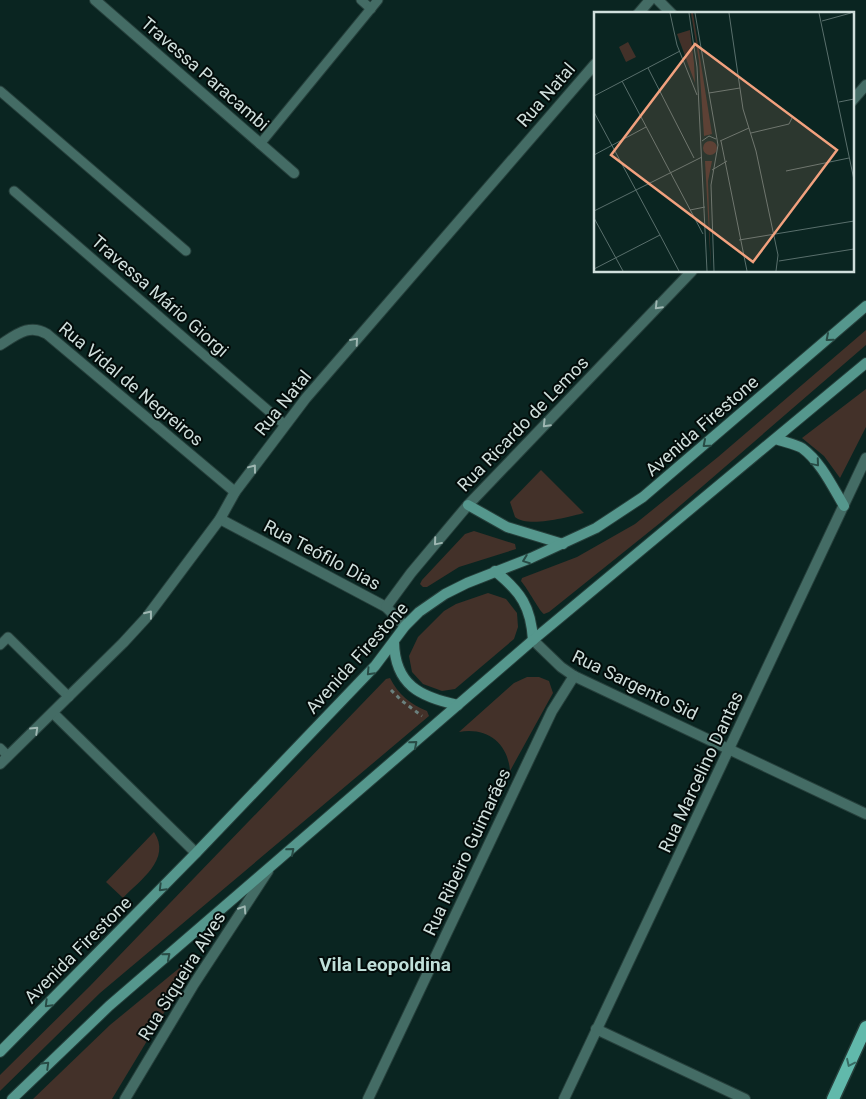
<svg xmlns="http://www.w3.org/2000/svg" width="866" height="1099" font-family="Roboto,sans-serif">
<rect width="100%" height="100%" fill="#0a2521"/>
<g fill="#433129">
<path d="M 866,330 L 866,345 L 660,523 L 549,612 L 544,614 C 540,612 528,589 521,581 L 522,578 L 577,557 L 635,524 L 718,457 Z"/>
<path d="M 866,389 L 866,427 L 840,478 L 824,456 L 802,438 Z"/>
<path d="M 541,470 L 584,513 C 568,517 528,528 515,517 L 510,502 Z"/>
<path d="M 474,531 L 515,544 L 516,549 L 459,567 L 427,587 L 423,587 L 420,584 L 422,580 L 465,534 Z"/>
<path d="M 488,593 L 506,599 L 517,613 L 518,627 L 514,639 L 455,689 L 442,691 L 423,684 L 412,672 L 409,656 L 418,637 L 444,611 L 456,604 Z"/>
<path d="M 527,677 L 539,677 L 549,681 L 553,693 L 510,771 C 508,743 487,727 459,732 L 514,683 Z"/>
<path d="M 390,678 C 398,694 410,704 427,711 L 429,716 L 100,993 L 0,1091 L 0,1075 L 90,986 L 386,679 Z"/>
<path d="M 154,832 C 172,859 140,880 123,898 L 106,882 Z"/>
<path d="M 194,956 L 197,956 L 197,958 L 112,1099 L 33,1099 L 110,1025 Z"/>
</g>
<g fill="none" stroke-linecap="round" stroke-linejoin="round">
<g stroke="#263f3b" stroke-width="11">
<g id="service">
<path d="M 361,0 L 371,9"/>
<path d="M 0,91 L 186,251"/>
<path d="M 260,144 L 378,0"/>
<path d="M 14,191 L 285,425"/>
<path d="M 0,645 L 8,637 L 69,697"/>
<path d="M 0,748 L 8,756"/>
</g>
</g>
<g stroke="#263f3b" stroke-width="12">
<g id="minor">
<path d="M 95,0 L 294,173"/>
<path d="M 658,0 L 672,14"/>
<path d="M 638,14 L 650,0"/>
<path d="M 852,101 L 866,85"/>
<path d="M 0,345 C 16,335 29,323 47,334 L 235,492"/>
<path d="M 220,519 L 386,607 L 405,626"/>
<path d="M 386,607 L 411,573 L 468,505 L 692,271"/>
<path d="M 533,640 L 561,667 L 574,676 L 866,814"/>
<path d="M 53,713 L 196,853"/>
<path d="M 0,764 L 123,643 L 146,618 L 220,519 L 235,492 L 306,398 L 595,64"/>
<path d="M 596,1029 L 745,1099"/>
<path d="M 125,1099 L 194,984 L 268,871"/>
<path d="M 368,1099 L 552,711 L 574,676"/>
<path d="M 564,1099 L 866,458"/>
</g>
</g>
<g stroke="#263f3b" stroke-width="12">
<g id="secondary">
<path d="M 776,439 C 784,442 795,444 802,448 C 821,462 832,486 844,506"/>
<path d="M 468,505 L 507,527 L 563,544"/>
<path d="M 495,571 C 521,592 531,607 533,640"/>
<path d="M 394,642 C 395,685 420,697 458,705"/>
<path d="M 0,1052 L 196,853 L 375,666 L 405,626 L 419,612 L 445,594 L 467,583 L 531,558 L 596,528 L 643,497 L 866,306"/>
<path d="M 12,1099 L 109,1006 L 533,640 L 866,363"/>
</g>
</g>
<g stroke="#263f3b" stroke-width="15">
<path id="primary" d="M 833,1099 L 866,1027"/>
</g>
<path stroke="#6b807d" stroke-width="3" stroke-dasharray="4 4" stroke-linecap="butt" d="M 391,690 L 402,701 L 422,716"/>
<use href="#service" stroke="#446c65" stroke-width="9"/>
<use href="#minor" stroke="#446c65" stroke-width="10"/>
<use href="#secondary" stroke="#55978d" stroke-width="10"/>
<use href="#primary" stroke="#61b9ab" stroke-width="12"/>
</g>
<defs><path id="oneway-chevron" d="M-2-3.5L2.5 0L-2 3.5" fill="none" stroke-width="1.6" stroke-linecap="round" stroke-linejoin="round" transform="scale(1.25)"/></defs>
<g stroke="#9fb7b2">
<use href="#oneway-chevron" transform="translate(658 306) rotate(134)"/>
<use href="#oneway-chevron" transform="translate(355 341) rotate(-49)"/>
<use href="#oneway-chevron" transform="translate(546 424) rotate(134)"/>
<use href="#oneway-chevron" transform="translate(253 468) rotate(-53)"/>
<use href="#oneway-chevron" transform="translate(437 542) rotate(130)"/>
<use href="#oneway-chevron" transform="translate(149 614) rotate(-52)"/>
<use href="#oneway-chevron" transform="translate(35 730) rotate(-44)"/>
<use href="#oneway-chevron" transform="translate(243 909) rotate(-57)"/>
</g>
<g stroke="#284b45">
<use href="#oneway-chevron" transform="translate(829 338) rotate(139)"/>
<use href="#oneway-chevron" transform="translate(706 444) rotate(139)"/>
<use href="#oneway-chevron" transform="translate(816 463) rotate(50)"/>
<use href="#oneway-chevron" transform="translate(526 560) rotate(159)"/>
<use href="#oneway-chevron" transform="translate(370 672) rotate(133)"/>
<use href="#oneway-chevron" transform="translate(414 744) rotate(-41)"/>
<use href="#oneway-chevron" transform="translate(291 851) rotate(-41)"/>
<use href="#oneway-chevron" transform="translate(162 888) rotate(135)"/>
<use href="#oneway-chevron" transform="translate(167 956) rotate(-40)"/>
<use href="#oneway-chevron" transform="translate(48 1004) rotate(135)"/>
<use href="#oneway-chevron" transform="translate(46 1065) rotate(-44)"/>
</g>
<use stroke="#376b63" href="#oneway-chevron" transform="translate(850 1063) rotate(115)"/>
<g text-anchor="middle" stroke-width="4" stroke-linejoin="round" paint-order="stroke">
<g font-size="18" fill="#d0dfdc" stroke="#030c0a">
<text transform="translate(205 74) rotate(41)" y="6">Travessa Paracambi</text>
<text transform="translate(546 95) rotate(-49)" y="6">Rua Natal</text>
<text transform="translate(160 296) rotate(41)" y="6">Travessa Mário Giorgi</text>
<text transform="translate(131 384) rotate(40)" y="6">Rua Vidal de Negreiros</text>
<text transform="translate(283 403) rotate(-51)" y="6">Rua Natal</text>
<text transform="translate(523 424) rotate(-46)" y="6">Rua Ricardo de Lemos</text>
<text transform="translate(702 426) rotate(-41)" y="6">Avenida Firestone</text>
<text transform="translate(322 555) rotate(28)" y="6">Rua Teófilo Dias</text>
<text transform="translate(357 658) rotate(-48)" y="6">Avenida Firestone</text>
<text transform="translate(635 685) rotate(26)" y="6">Rua Sargento Sid</text>
<text transform="translate(701 772) rotate(-65)" y="6">Rua Marcelino Dantas</text>
<text transform="translate(467 852) rotate(-65)" y="6">Rua Ribeiro Guimarães</text>
<text transform="translate(78 950) rotate(-45)" y="6">Avenida Firestone</text>
<text transform="translate(182 976) rotate(-58)" y="6">Rua Siqueira Alves</text>
</g>
<g font-size="19" font-weight="bold" fill="#c0dfd9" stroke="#030c0a">
<text x="385" y="971">Vila Leopoldina</text>
</g>
</g>
<g transform="translate(594 12)">
<rect width="260" height="260" fill="#0a2521"/>
<path d="M 97,1 L 99,1 L 118,122 L 110,124 L 105,49 ZM 96,18 L 100,51 L 101,71 L 83,22 ZM 34,30 L 42,45 L 32,50 L 25,35 ZM109 136a7 7 0 1 1 14 0a7 7 0 1 1-14 0ZM 111,149 L 118,149 L 114,169 L 117,259 Z" fill="#433129"/>
<path fill="none" stroke="#596f6c" stroke-width="1" d="M 76,1 L 83,33 L 103,83M 95,1 L 103,55 L 113,259M 101,1 L 124,133 L 117,173 L 120,259M 135,1 L 149,97 L 162,139 L 184,243 L 182,259M 225,1 L 260,168M 228,9 L 257,1M 54,56 L 100,146M 28,69 L 109,222M 115,81 L 146,76M 0,84 L 86,39M 245,90 L 260,87M 0,100 L 66,223 L 0,257M 157,121 L 195,112 L 199,104M 108,129 L 115,124 L 122,127M 126,129 L 155,116M 127,129 L 153,259M 0,143 L 52,115M 118,158 L 133,149M 192,159 L 255,146M 96,198 L 111,195M 0,199 L 108,145M 0,206 L 29,259M 66,223 L 85,259M 145,228 L 260,209M 185,249 L 260,237"/>
<path fill="#f2a17e" fill-opacity="0.15" stroke="#f2a17e" stroke-width="2.5" d="M 101,32 L 243,138 L 159,250 L 17,143 Z"/>
<rect width="260" height="260" fill="none" stroke="#d0dfdc" stroke-width="2.5"/>
</g>
</svg>
